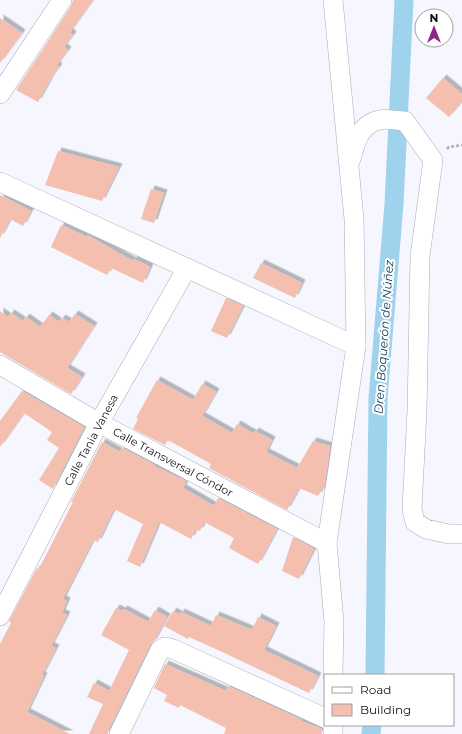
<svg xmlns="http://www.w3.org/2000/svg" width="462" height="734" font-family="Montserrat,sans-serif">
<defs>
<filter id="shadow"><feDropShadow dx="3.5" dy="-3.5" stdDeviation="0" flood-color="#0004"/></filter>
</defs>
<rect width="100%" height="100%" fill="#f6f6ff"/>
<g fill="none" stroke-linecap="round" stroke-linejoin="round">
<g stroke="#9ed2ed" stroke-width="19">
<path d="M 375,675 L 378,398 L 394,204 L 404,0"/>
<path d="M 371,734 L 372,725"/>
</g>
</g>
<g fill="#f4bfae" filter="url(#shadow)">
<path d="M 73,0 L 93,0 L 70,32 L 73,35 L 64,47 L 68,50 L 57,65 L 59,67 L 51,78 L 38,102 L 16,90 L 71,6 Z"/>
<path d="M 0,18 L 22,33 L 0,63 Z"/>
<path d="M 443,78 L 462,94 L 462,102 L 449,117 L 426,98 Z"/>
<path d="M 58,151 L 119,167 L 102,201 L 45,185 Z"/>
<path d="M 151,189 L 164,193 L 154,223 L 141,219 Z"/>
<path d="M 0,195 L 31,211 L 23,226 L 10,219 L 0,238 Z"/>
<path d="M 61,225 L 87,237 L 87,235 L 133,261 L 134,259 L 150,267 L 143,283 L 111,268 L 107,275 L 51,247 Z"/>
<path d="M 261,263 L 302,283 L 295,298 L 253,278 Z"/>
<path d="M 226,298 L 243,306 L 227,338 L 211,331 Z"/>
<path d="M 0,311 L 8,317 L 11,313 L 23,321 L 26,317 L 40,327 L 49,315 L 59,322 L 62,318 L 69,322 L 75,314 L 94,326 L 67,368 L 82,377 L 71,394 L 0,352 Z"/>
<path d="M 157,380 L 193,400 L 202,384 L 216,392 L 202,416 L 232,433 L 237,424 L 254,434 L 255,431 L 272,440 L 266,452 L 297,468 L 313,441 L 330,446 L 325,484 L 318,496 L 299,488 L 287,510 L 209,468 L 211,464 L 168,440 L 165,445 L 133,429 L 138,419 L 136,418 Z"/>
<path d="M 22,391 L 84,427 L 53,489 L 39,480 L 59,448 L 47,440 L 52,432 L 24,413 L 0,447 L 0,421 Z"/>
<path d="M 102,442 L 120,452 L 122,448 L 155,465 L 154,466 L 186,481 L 183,488 L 214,506 L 218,498 L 277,529 L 258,564 L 229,548 L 234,538 L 204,522 L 200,531 L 196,529 L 191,539 L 159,522 L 140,567 L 127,561 L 143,524 L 114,509 L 98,542 L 93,540 L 63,599 L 67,601 L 62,613 L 67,615 L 51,646 L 56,648 L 42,675 L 44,676 L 27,712 L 70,734 L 0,734 L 0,644 L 11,623 L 9,621 L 37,568 L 39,569 L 73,502 L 71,502 Z"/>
<path d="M 293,537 L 314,549 L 299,579 L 282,571 Z"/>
<path d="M 116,608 L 122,611 L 124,609 L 148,622 L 155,610 L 167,617 L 154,641 L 150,645 L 109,729 L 108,734 L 89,734 L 103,704 L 87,697 L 94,683 L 109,691 L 129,650 L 101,635 Z"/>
<path d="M 173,611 L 180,615 L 181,612 L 211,626 L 216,615 L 252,630 L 258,617 L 276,626 L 264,650 L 318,676 L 309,693 L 220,651 L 189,637 L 188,639 L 164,626 Z"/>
<path d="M 165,664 L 226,691 L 228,686 L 302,720 L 301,721 L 322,729 L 322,734 L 224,734 L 226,728 L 180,705 L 179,708 L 164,701 L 167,695 L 154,688 Z"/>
</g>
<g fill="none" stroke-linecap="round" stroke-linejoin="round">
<g stroke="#ababb6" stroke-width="20">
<g id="minor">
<path d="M 333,0 L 354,219 L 356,346 L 327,543 L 334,622 L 333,675"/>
<path d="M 0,94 L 62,0"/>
<path d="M 351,159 C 356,142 359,125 379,120 C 386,118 397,121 405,121 L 433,160 L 420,256 L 417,411 L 412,509 L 415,522 L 426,529 L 449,534 L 462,534"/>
<path d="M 0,182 L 356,346"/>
<path d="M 0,365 L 99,423 L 327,543"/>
<path d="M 0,616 L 99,423 L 187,268"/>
<path d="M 119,734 L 160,650 L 165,647 L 173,649 L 325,718"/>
<path d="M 333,734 L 333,725"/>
</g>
</g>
<path stroke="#b0b0b7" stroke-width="2.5" stroke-dasharray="3 2" stroke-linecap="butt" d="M 447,149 L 449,147 L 462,145"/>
<use href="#minor" stroke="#fff" stroke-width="19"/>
</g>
<g text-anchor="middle" stroke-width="4" stroke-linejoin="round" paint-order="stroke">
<g font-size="11" fill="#111115" stroke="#fff">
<text transform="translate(91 440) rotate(-62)" y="4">Calle Tania Vanesa</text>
<text transform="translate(173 462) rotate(28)" y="4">Calle Transversal Cóndor</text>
</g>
<g font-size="12" font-style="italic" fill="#154053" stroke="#fff">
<text transform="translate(384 337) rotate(-86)" y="4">Dren Boquerón de Núñez</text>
</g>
</g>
<rect x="324" y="674" width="130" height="52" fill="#ffffff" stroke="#a0a0a1"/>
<rect x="332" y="687" width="20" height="6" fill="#ffffff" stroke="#a0a0a1"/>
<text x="360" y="694" font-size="12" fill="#111115">Road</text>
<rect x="332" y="704" width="20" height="12" fill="#f4bfae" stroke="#a0a0a1"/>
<text x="360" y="714" font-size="12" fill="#111115">Building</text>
<g transform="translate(434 28)"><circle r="19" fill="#ffffff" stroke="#a0a0a1"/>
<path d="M0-3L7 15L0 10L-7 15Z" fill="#912588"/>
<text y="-6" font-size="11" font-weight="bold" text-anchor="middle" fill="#111115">N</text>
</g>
</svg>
